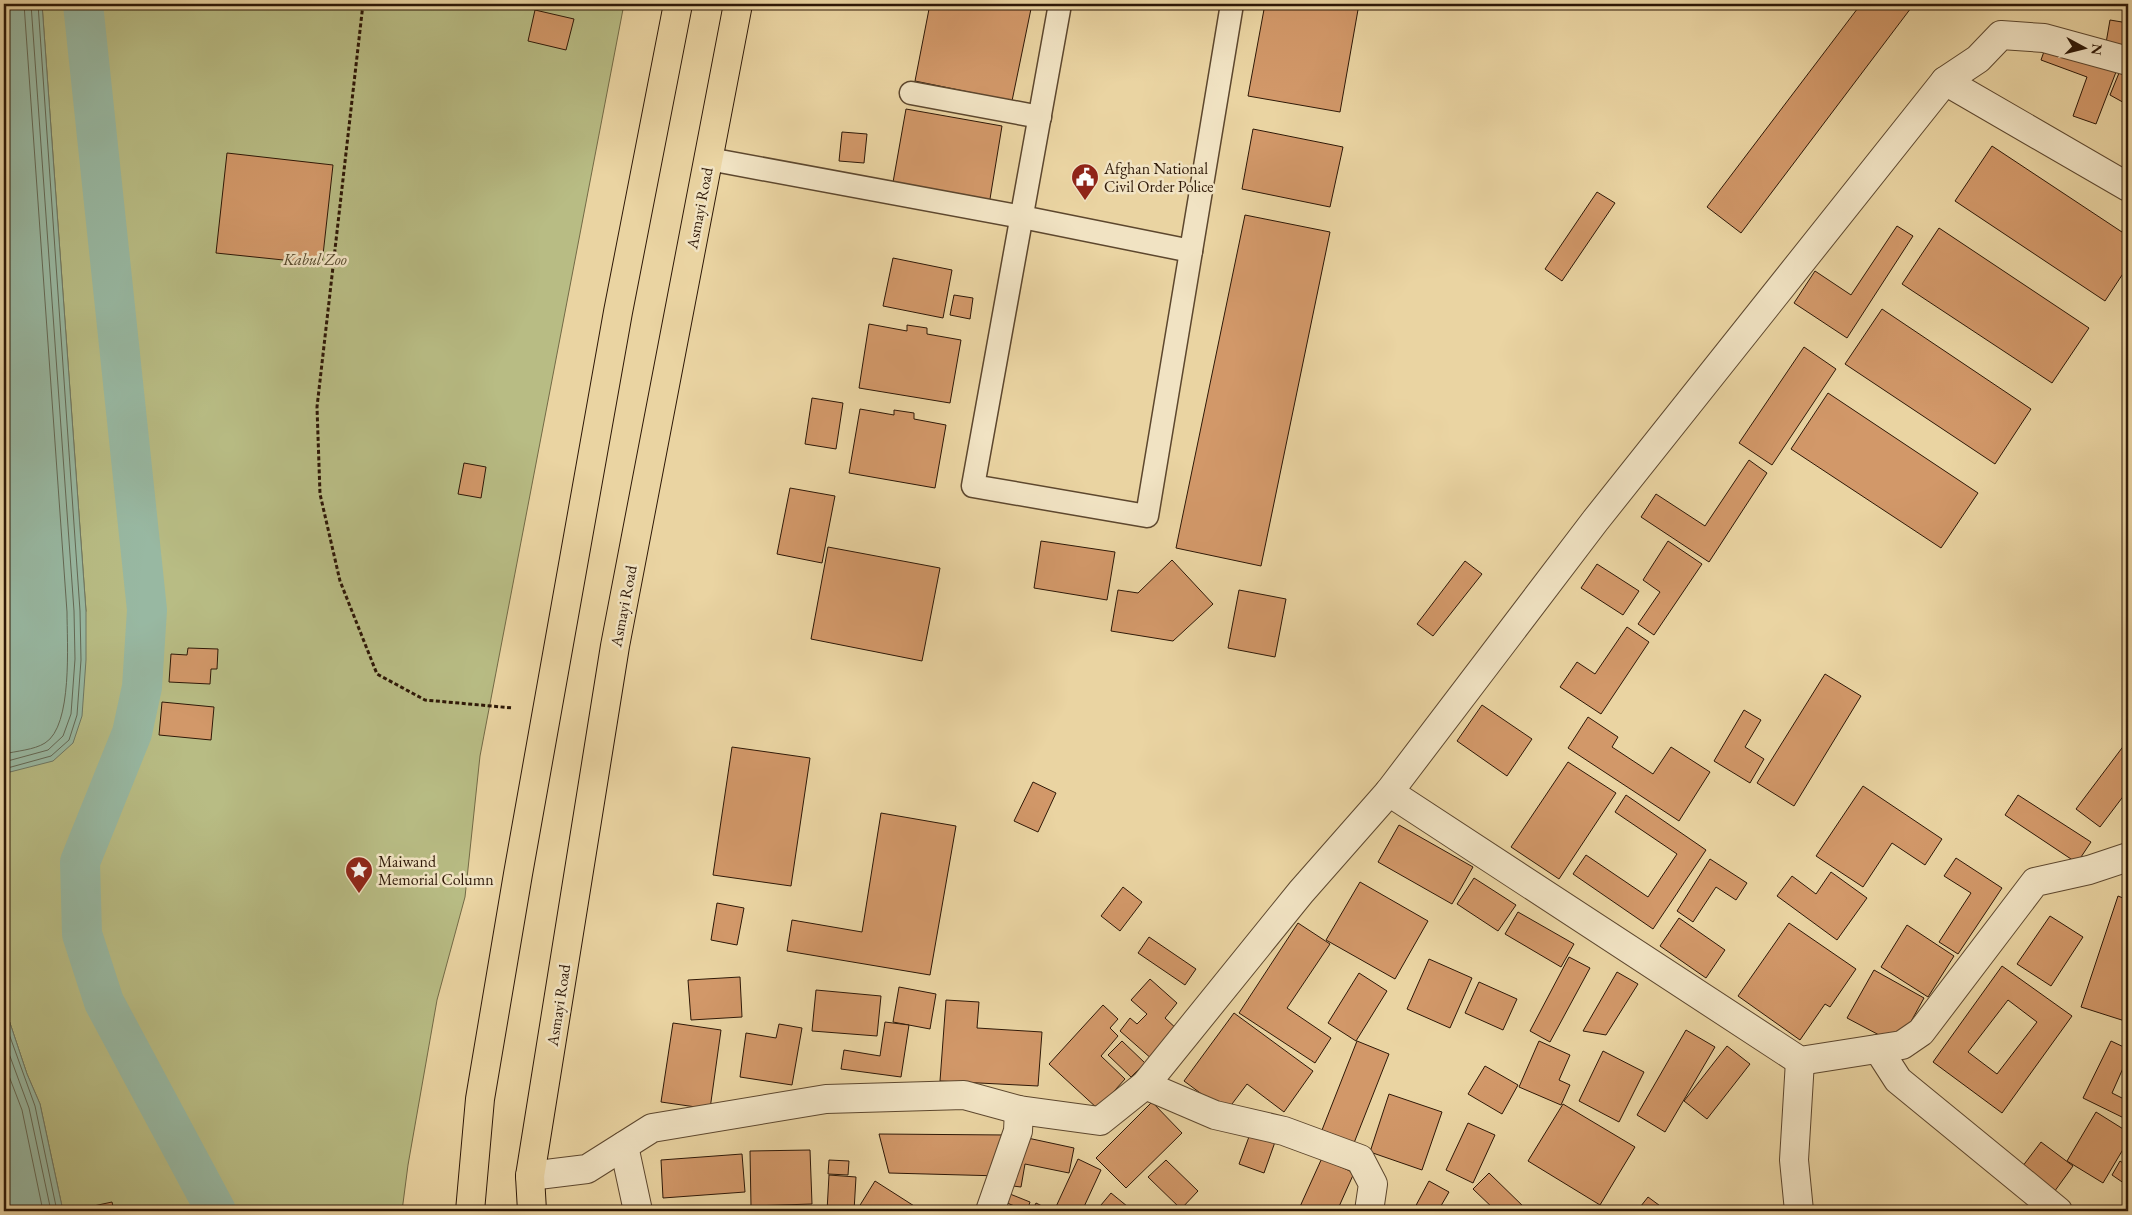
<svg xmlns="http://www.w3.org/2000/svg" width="2132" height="1215" font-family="'EB Garamond',serif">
<rect width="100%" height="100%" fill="#ead4a2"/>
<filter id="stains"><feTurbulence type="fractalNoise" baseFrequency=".004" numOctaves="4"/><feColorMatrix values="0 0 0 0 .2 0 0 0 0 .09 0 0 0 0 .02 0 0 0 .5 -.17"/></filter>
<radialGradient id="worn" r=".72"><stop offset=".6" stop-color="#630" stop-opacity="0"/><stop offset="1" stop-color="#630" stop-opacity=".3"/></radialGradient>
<path fill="#b8bc84" stroke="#736a46" d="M 42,4 L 624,4 L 480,756 L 465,897 L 437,1000 L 408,1165 L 402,1211 L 63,1211 L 40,1104 L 27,1074 L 4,1005 L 4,775 L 10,772 L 86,611 Z"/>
<g fill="#98b8a2" stroke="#6e7864">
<path d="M 4,4 L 42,4 L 86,611 L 86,660 L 82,716 L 73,743 L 53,761 L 10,772 L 4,775 Z"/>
<path d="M 4,1005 L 27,1074 L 40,1104 L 63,1211 L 4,1211 Z"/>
</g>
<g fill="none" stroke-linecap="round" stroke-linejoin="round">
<g stroke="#636854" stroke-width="1">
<path d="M 4,754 C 16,751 34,750 45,743 C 73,726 67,642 67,612 L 24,4"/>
<path d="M 4,762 L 48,750 L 63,736 L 71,714 L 75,659 L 74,611 L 31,4"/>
<path d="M 4,769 L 51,756 L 69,740 L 77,715 L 81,660 L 80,611 L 38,4"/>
<path d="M 4,1020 L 35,1106 L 57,1211"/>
<path d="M 4,1040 L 29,1108 L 51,1211"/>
<path d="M 4,1063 L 22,1110 L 43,1211"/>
</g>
<path stroke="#98b8a2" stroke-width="40" d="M 83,4 L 147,610 L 142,687 L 132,733 L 80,862 L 82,934 L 104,1002 L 216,1211"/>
</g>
<g fill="#d29869" stroke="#2e1807" fill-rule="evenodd">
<path d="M 930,4 L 1032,4 L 1012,101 L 915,81 Z"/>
<path d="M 1265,4 L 1359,4 L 1340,112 L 1248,96 Z"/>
<path d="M 1861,4 L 1914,4 L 1741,233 L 1707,207 Z"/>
<path d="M 535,10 L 574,19 L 566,50 L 528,41 Z"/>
<path d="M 2110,20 L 2128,23 L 2123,47 L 2106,43 Z"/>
<path d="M 2046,46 L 2116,72 L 2096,124 L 2073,116 L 2087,77 L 2041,60 Z"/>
<path d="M 2119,73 L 2128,76 L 2128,105 L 2110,95 Z"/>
<path d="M 906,109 L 1002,126 L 989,205 L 892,188 Z"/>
<path d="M 1253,129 L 1343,147 L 1330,207 L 1242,189 Z"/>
<path d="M 842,132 L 867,134 L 864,163 L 839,161 Z"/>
<path d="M 1992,146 L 2128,236 L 2128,266 L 2105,301 L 1955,201 Z"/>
<path d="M 227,153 L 333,165 L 322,264 L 216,253 Z"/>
<path d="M 1597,192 L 1615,203 L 1562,281 L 1545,269 Z"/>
<path d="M 1245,215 L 1330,232 L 1261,566 L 1176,548 Z"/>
<path d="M 1897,226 L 1913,236 L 1847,338 L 1794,303 L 1815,271 L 1851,295 Z"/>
<path d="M 1939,228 L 2089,328 L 2052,383 L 1902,284 Z"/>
<path d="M 893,258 L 952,270 L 943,318 L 883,306 Z"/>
<path d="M 954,295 L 973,298 L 970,319 L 950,315 Z"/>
<path d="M 1882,309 L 2031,409 L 1995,464 L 1845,364 Z"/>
<path d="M 869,324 L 907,331 L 907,325 L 927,328 L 927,334 L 961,340 L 950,403 L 859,388 Z"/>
<path d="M 1804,347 L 1836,369 L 1772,465 L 1739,443 Z"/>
<path d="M 1828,393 L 1978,493 L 1941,548 L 1791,449 Z"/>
<path d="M 812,398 L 843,403 L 836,449 L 805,444 Z"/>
<path d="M 860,409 L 894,415 L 894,410 L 914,413 L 914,419 L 946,425 L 935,488 L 849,473 Z"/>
<path d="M 1749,460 L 1767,473 L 1709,562 L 1641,517 L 1656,494 L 1705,526 Z"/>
<path d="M 464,463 L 486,467 L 481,498 L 458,494 Z"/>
<path d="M 790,488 L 835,496 L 822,563 L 777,554 Z"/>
<path d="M 1041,541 L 1115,552 L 1107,600 L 1034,588 Z"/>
<path d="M 1668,541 L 1702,564 L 1654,635 L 1638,624 L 1660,592 L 1643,580 Z"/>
<path d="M 828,547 L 940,568 L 922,661 L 811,639 Z"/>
<path d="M 1172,560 L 1213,604 L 1173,641 L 1111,631 L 1118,590 L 1138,593 Z"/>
<path d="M 1465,561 L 1482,574 L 1433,636 L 1417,624 Z"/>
<path d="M 1597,564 L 1639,591 L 1623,615 L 1581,588 Z"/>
<path d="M 1239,590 L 1286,599 L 1275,657 L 1228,648 Z"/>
<path d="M 1627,627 L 1649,642 L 1601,714 L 1560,687 L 1577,662 L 1595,674 Z"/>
<path d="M 188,648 L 218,649 L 217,669 L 211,669 L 210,684 L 169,682 L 171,654 L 187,655 Z"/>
<path d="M 1825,674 L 1861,696 L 1794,806 L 1757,783 Z"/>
<path d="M 162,702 L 214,707 L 211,740 L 159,735 Z"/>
<path d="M 1482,705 L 1532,739 L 1507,776 L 1457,741 Z"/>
<path d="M 1744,710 L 1761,720 L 1745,747 L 1764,759 L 1750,783 L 1714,761 Z"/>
<path d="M 1588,717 L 1618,737 L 1612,747 L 1653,774 L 1671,747 L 1710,772 L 1679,821 L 1568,748 Z"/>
<path d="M 2128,740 L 2128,790 L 2100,827 L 2076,809 Z"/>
<path d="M 732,747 L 810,758 L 791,886 L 713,875 Z"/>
<path d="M 1568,762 L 1616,793 L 1559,879 L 1511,847 Z"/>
<path d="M 1033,782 L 1056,793 L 1038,832 L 1014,821 Z"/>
<path d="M 1863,786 L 1942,839 L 1925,865 L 1892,843 L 1863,887 L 1816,856 Z"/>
<path d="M 1626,795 L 1706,850 L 1653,929 L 1573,874 L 1586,855 L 1648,897 L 1677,854 L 1615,812 Z"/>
<path d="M 2018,795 L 2091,842 L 2077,863 L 2005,815 Z"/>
<path d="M 881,813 L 956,826 L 930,975 L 787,951 L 792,920 L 862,932 Z"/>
<path d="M 1399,825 L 1473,867 L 1452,904 L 1378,862 Z"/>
<path d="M 1956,858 L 2002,888 L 1958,954 L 1939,942 L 1971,893 L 1944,876 Z"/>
<path d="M 1710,859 L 1747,883 L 1736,900 L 1716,887 L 1693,922 L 1677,911 Z"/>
<path d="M 1831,872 L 1867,898 L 1837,940 L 1777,896 L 1792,876 L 1816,894 Z"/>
<path d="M 1474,878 L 1516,905 L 1498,931 L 1457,904 Z"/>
<path d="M 1360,882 L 1428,921 L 1395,979 L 1326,940 Z"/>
<path d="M 1123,887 L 1142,902 L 1120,931 L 1101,916 Z"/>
<path d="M 2118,896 L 2128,900 L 2128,1022 L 2081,1007 Z"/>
<path d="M 717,903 L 744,908 L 737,945 L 711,940 Z"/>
<path d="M 1518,912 L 1574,944 L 1561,967 L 1505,934 Z"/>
<path d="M 2050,916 L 2083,937 L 2051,986 L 2017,964 Z"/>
<path d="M 1679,918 L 1725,950 L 1706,978 L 1660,946 Z"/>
<path d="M 1298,923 L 1330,944 L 1287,1008 L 1331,1038 L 1315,1063 L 1239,1013 Z"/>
<path d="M 1789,923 L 1856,969 L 1830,1007 L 1825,1004 L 1800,1040 L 1738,996 Z"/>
<path d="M 1907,925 L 1954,956 L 1928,997 L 1881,967 Z"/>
<path d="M 1149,937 L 1196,969 L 1185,985 L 1138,953 Z"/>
<path d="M 1569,957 L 1590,968 L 1550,1042 L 1530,1031 Z"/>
<path d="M 1429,959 L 1472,978 L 1450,1028 L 1407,1009 Z"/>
<path d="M 2002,966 L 2072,1016 L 2002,1113 L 1933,1062 ZM 2008,1000 L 2037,1022 L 1997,1074 L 1968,1052 Z"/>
<path d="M 1874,970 L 1924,998 L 1898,1045 L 1847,1018 Z"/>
<path d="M 1617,972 L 1638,984 L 1606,1035 L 1583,1031 Z"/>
<path d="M 1359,973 L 1387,991 L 1356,1041 L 1328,1023 Z"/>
<path d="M 740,977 L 742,1017 L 691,1020 L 688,980 Z"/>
<path d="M 1150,979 L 1177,1003 L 1165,1018 L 1179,1031 L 1153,1060 L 1120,1031 L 1130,1018 L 1137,1024 L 1147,1014 L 1131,1000 Z"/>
<path d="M 1479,982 L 1517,999 L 1503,1030 L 1465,1013 Z"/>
<path d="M 899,987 L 936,994 L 930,1029 L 893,1022 Z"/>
<path d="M 816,990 L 881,996 L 877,1036 L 812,1031 Z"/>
<path d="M 946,1000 L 979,1002 L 977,1028 L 1042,1032 L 1038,1086 L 940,1081 Z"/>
<path d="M 1103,1005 L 1118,1019 L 1110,1028 L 1118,1036 L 1101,1056 L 1125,1079 L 1098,1109 L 1049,1064 Z"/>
<path d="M 1234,1013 L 1313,1071 L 1284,1112 L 1247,1084 L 1226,1112 L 1184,1081 Z"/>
<path d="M 885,1022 L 909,1025 L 901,1077 L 841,1069 L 844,1050 L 880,1056 Z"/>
<path d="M 673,1023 L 721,1030 L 710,1109 L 661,1102 Z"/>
<path d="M 779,1024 L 802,1028 L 792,1085 L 740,1077 L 746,1033 L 776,1038 Z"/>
<path d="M 1686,1030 L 1715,1047 L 1665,1132 L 1637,1115 Z"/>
<path d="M 1122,1041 L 1145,1063 L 1131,1077 L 1108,1055 Z"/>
<path d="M 1357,1041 L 1389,1054 L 1354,1143 L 1322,1130 Z"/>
<path d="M 1539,1041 L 1570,1055 L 1559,1080 L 1570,1085 L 1561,1105 L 1519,1087 Z"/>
<path d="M 2111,1041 L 2128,1049 L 2128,1057 L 2112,1093 L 2128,1101 L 2128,1120 L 2083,1098 Z"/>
<path d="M 1727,1046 L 1750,1064 L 1707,1119 L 1684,1101 Z"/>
<path d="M 1603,1051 L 1644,1072 L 1619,1122 L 1579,1101 Z"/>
<path d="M 1485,1066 L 1518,1085 L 1502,1114 L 1468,1094 Z"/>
<path d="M 1389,1094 L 1442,1112 L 1422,1170 L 1370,1152 Z"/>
<path d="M 1152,1102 L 1182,1133 L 1126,1188 L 1096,1158 Z"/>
<path d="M 1563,1104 L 1635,1147 L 1600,1205 L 1528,1161 Z"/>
<path d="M 2096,1112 L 2128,1132 L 2128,1141 L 2103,1183 L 2067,1161 Z"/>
<path d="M 1468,1123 L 1495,1135 L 1473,1183 L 1446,1170 Z"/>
<path d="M 879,1134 L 1007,1135 L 1001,1176 L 889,1173 Z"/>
<path d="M 1250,1134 L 1275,1142 L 1264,1173 L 1239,1164 Z"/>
<path d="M 1023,1137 L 1074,1148 L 1069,1173 L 1025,1164 L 1021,1187 L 1013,1186 Z"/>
<path d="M 2041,1142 L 2073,1166 L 2049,1199 L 2016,1175 Z"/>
<path d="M 810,1150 L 812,1204 L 751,1206 L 750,1151 Z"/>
<path d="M 742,1154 L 745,1192 L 663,1198 L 661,1160 Z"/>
<path d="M 1322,1158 L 1354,1173 L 1337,1211 L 1298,1211 Z"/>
<path d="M 1078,1159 L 1101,1170 L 1082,1211 L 1054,1211 Z"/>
<path d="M 829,1160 L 849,1161 L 848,1175 L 828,1174 Z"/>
<path d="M 1166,1160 L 1198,1191 L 1181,1209 L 1148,1177 Z"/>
<path d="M 2120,1161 L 2128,1166 L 2128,1186 L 2112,1175 Z"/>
<path d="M 1489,1173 L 1528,1211 L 1496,1211 L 1473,1189 Z"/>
<path d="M 829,1175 L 856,1177 L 854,1211 L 827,1211 Z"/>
<path d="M 875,1181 L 922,1211 L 857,1210 Z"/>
<path d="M 1429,1181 L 1449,1192 L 1438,1211 L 1413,1211 Z"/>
<path d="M 1005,1192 L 1030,1202 L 1027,1211 L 1002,1201 Z"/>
<path d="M 1111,1193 L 1133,1211 L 1096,1211 Z"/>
<path d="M 1648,1197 L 1667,1211 L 1637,1211 Z"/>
<path d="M 112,1202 L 114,1211 L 76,1211 L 75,1210 Z"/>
<path d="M 1036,1203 L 1052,1211 L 1032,1211 Z"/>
<path d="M 784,1207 L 784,1211 L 748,1211 L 748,1210 Z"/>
</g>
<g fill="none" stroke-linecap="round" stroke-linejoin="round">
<g stroke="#5d472e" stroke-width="25">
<g id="lane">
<path d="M 1060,4 L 973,486 L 1147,516 L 1232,4"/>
<path d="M 911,93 L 1040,117"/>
<path d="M 709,159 L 1022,217 L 1191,251"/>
</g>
</g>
<g stroke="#5d472e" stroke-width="30">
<g id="street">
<path d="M 1945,81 L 2128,187"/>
<path d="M 1389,792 L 1800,1061 L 1902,1045 L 1921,1032 L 2035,882 L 2089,870 L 2128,857"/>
<path d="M 1878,1049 L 1898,1080 L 2058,1211"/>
<path d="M 1145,1085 L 1215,1115 L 1284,1131 L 1360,1159 L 1373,1184 L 1369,1211"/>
<path d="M 624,1146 L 638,1211"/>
<path d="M 530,1176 L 587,1169 L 652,1128 L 826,1099 L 964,1095 L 1019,1110 L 1100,1121 L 1145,1085 L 1301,892 L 1389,792 L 1595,521 L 1945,81 L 1978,59 L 2001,35 L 2044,38 L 2128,61"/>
<path d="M 990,1211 L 1018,1131 L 1019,1110"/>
<path d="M 1799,1211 L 1794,1160 L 1800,1061"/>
</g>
</g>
<g stroke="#2e1807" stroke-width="30">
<g id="highway">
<path d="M 470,1211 L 480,1099 L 518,874 L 618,312 L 678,4"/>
<path d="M 532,1211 L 530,1176 L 615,646 L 738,4"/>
</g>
</g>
<path stroke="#2e1807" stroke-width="3" stroke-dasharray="4 2.5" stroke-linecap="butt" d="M 363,4 L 317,407 L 320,494 L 340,581 L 377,674 L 425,700 L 513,708"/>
<use href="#lane" stroke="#f1e3c3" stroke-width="22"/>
<use href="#street" stroke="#f1e3c3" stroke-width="28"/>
<use href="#highway" stroke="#ead4a2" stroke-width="28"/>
</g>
<defs>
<g id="civic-pin" transform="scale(1.4375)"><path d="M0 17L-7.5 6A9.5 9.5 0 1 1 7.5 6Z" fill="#8f2418" stroke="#f1e3c3"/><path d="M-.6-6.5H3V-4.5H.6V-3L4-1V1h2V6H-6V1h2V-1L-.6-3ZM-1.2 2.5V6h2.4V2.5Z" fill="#fff"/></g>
<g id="sight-pin" transform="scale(1.4375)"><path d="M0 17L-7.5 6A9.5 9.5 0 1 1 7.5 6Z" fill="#8f2418" stroke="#f1e3c3"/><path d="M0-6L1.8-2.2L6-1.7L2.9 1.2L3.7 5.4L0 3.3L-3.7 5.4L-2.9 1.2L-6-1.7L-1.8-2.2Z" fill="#fff"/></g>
</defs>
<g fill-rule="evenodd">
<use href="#civic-pin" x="1085" y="177"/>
<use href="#sight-pin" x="359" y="870"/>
</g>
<g text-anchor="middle" stroke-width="5" stroke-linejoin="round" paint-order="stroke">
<g font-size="16" fill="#2e1807" stroke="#f1e3c3" text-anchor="start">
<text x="1104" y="174">Afghan National<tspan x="1104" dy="18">Civil Order Police</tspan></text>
<text x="378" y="867">Maiwand<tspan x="378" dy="18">Memorial Column</tspan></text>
</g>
<g font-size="16" fill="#2e1807" stroke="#f1e3c3">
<text transform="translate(699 208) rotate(-79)" y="6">Asmayi Road</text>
<text transform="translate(623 606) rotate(-79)" y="6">Asmayi Road</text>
<text transform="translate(558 1005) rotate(-81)" y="6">Asmayi Road</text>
</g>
<g font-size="16" font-style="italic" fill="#57492c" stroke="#f1e3c3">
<text x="315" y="265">Kabul Zoo</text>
</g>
</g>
<rect width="2132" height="1215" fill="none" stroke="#ead4a2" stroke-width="20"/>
<rect x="5" y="5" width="2122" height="1205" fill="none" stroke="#2e1807" stroke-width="2.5"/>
<rect x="10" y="10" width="2112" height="1195" fill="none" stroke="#2e1807"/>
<g transform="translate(2084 48) rotate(97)" stroke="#f1e3c3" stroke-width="4" paint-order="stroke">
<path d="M0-4L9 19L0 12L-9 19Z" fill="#2e1807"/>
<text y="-8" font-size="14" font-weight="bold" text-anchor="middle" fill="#2e1807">N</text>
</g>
<rect width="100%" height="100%" filter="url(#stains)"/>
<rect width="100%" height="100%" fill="url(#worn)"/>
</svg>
